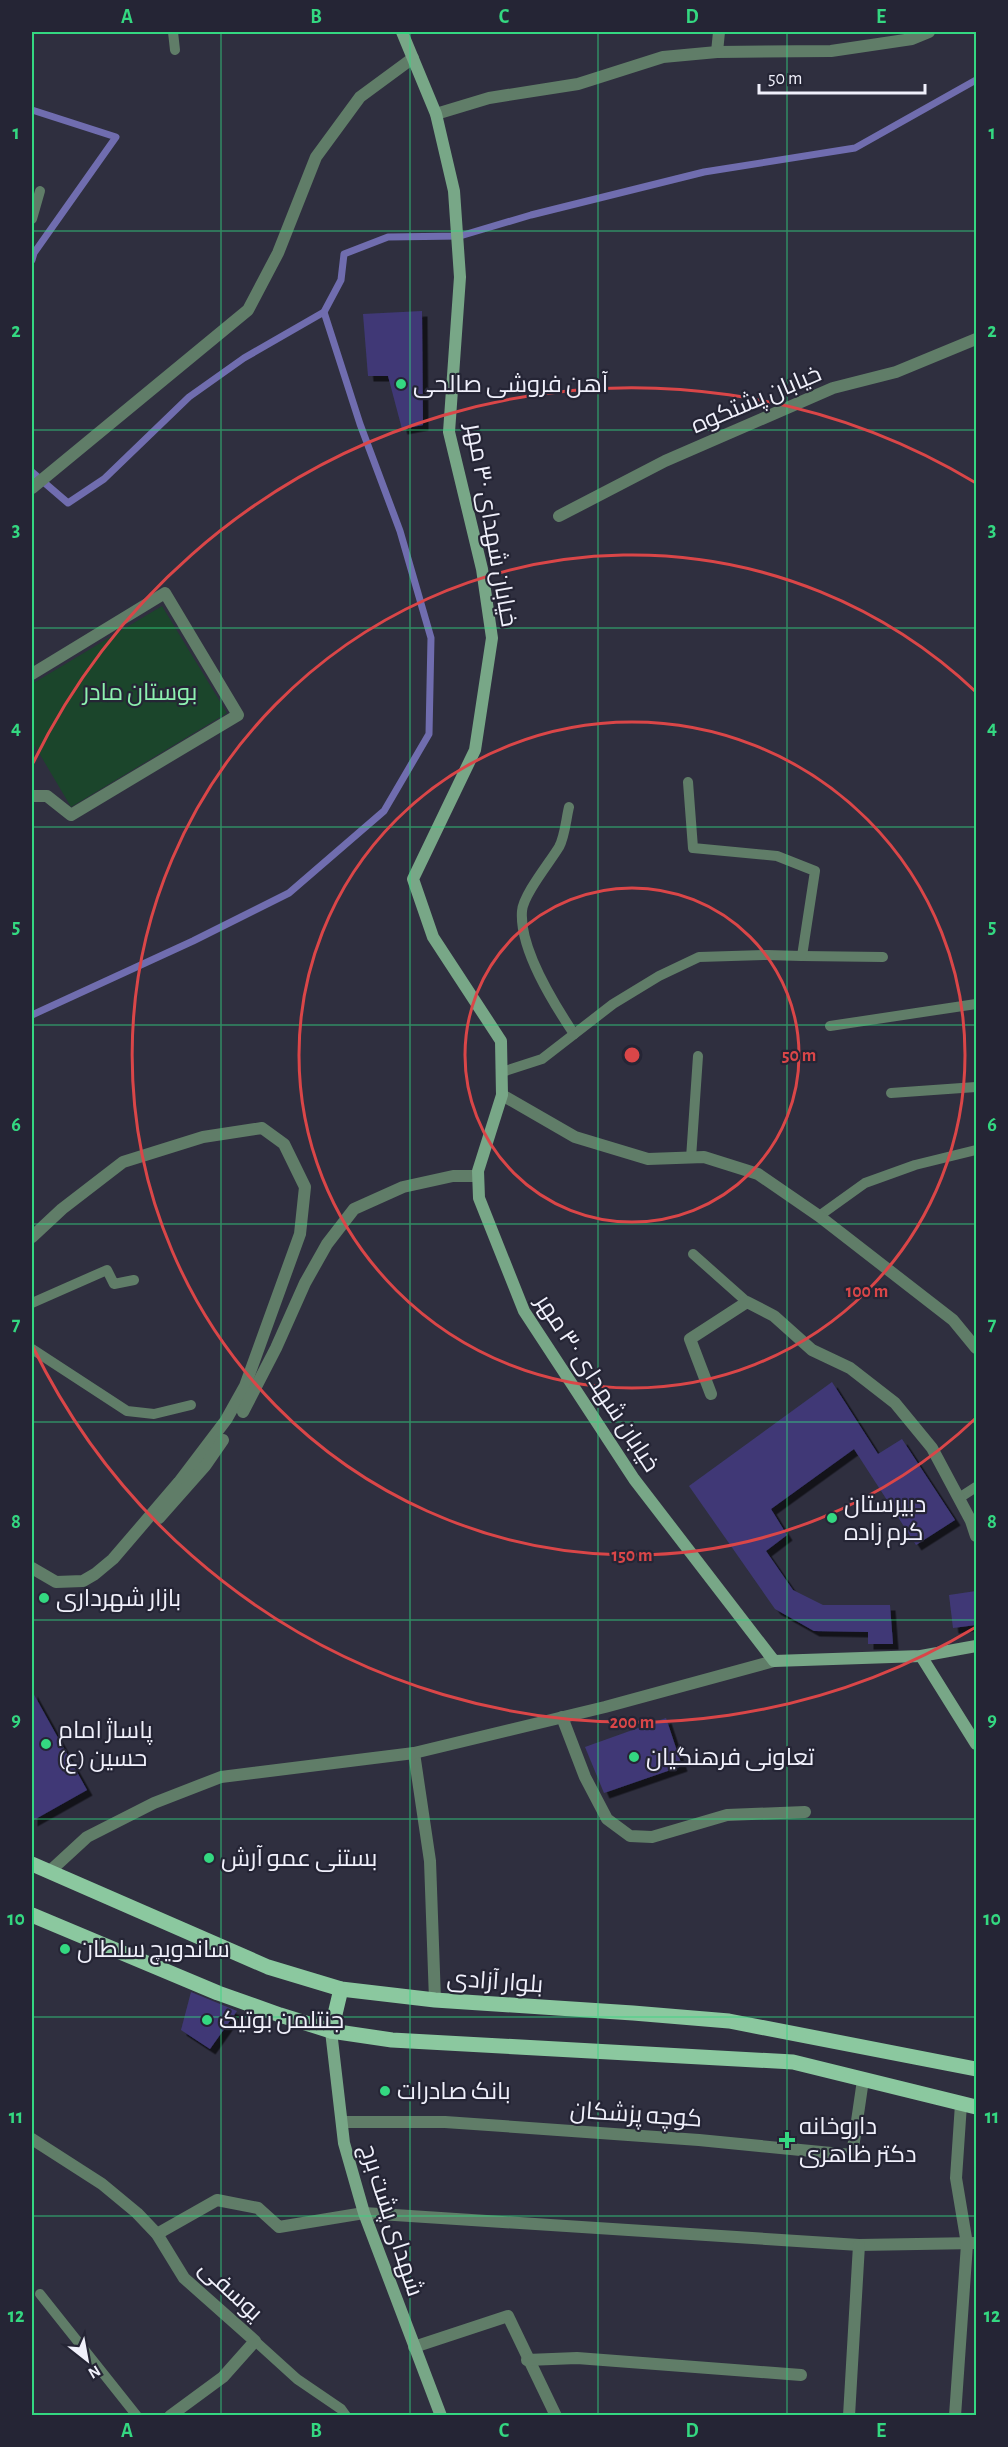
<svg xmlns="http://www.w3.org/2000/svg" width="1008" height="2447" font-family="'Alegreya Sans',Cairo,sans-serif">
<defs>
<filter id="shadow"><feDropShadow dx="5.5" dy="5.5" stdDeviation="0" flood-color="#0009"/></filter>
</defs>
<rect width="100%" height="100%" fill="#2f2f3f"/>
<path fill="#1b452b" d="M 162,606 L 227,713 L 71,807 L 32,741 L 32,684 Z"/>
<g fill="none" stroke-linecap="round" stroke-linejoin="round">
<g stroke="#706daf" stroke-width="7">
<path d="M 32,110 L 116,137 L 34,253 L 32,260"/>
<path d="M 32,472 L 68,503 L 104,479 L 189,397 L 244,358 L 324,312 L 341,280 L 344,254 L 388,237 L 460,236 L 531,215 L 704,172 L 855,148 L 976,80"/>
<path d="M 32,1015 L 193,941 L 289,893 L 384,811 L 429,734 L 431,638 L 400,531 L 360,424 L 324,312"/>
</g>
</g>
<g fill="#3f3976" filter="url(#shadow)">
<path d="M 422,311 L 423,425 L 402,429 L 388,376 L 368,376 L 363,314 Z"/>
<path d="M 832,1382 L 878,1454 L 902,1439 L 955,1520 L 916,1545 L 854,1449 L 771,1509 L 787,1535 L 766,1551 L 793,1590 L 823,1605 L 890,1605 L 893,1644 L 868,1644 L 868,1632 L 814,1631 L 775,1609 L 689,1486 Z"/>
<path d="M 976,1591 L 976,1625 L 953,1628 L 949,1595 Z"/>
<path d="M 32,1691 L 87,1790 L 32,1821 Z"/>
<path d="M 666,1718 L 682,1766 L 604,1793 L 585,1747 Z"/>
<path d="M 191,1992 L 237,2011 L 210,2049 L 181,2030 Z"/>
</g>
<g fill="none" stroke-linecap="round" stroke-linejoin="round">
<g stroke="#607d68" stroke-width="10">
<path d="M 173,32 L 175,50"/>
<path d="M 32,219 L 40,191"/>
<path d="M 569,807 C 566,819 565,836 559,847 C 550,862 523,895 522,911 C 519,949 554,1004 574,1034"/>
<path d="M 802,956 L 883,957"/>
<path d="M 830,1026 L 976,1004"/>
<path d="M 502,1072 L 542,1059 L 613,1004 L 659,976 L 699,957 L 766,955 L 802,956 L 815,871 L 777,856 L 693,848 L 688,782"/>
<path d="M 891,1093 L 976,1087"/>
<path d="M 691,1158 L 698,1056"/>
<path d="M 819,1216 L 865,1183 L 915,1165 L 976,1150"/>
<path d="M 693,1254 L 747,1302"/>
<path d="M 32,1303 L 107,1270 L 114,1284 L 134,1280"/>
<path d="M 32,1349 L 127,1411 L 154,1414 L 191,1405"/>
<path d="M 959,1498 L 976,1487"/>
<path d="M 40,2294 L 137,2416"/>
<path d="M 255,2341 L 297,2379 L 341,2409 L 346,2416"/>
</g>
<g stroke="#607d68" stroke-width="12">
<path d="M 717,52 L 719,32"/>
<path d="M 436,114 L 489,98 L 578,84 L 663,57 L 717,52 L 831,51 L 912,39 L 929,32"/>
<path d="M 32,488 L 248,310 L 278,253 L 316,157 L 360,97 L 413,58"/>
<path d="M 559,516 L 665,461 L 833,388 L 896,372 L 976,339"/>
<path d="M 32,674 L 165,593 L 238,715 L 71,815 L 47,796 L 32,796"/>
<path d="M 502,1095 L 575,1137 L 648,1159 L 704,1157 L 758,1174 L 819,1216 L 953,1320 L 976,1348"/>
<path d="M 32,1237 L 62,1209 L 123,1162 L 203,1137 L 262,1128 L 284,1144 L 305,1187 L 300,1234 L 245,1386 L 226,1420 L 179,1482 L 113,1559 L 95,1574 L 83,1581 L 56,1582 L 32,1568"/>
<path d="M 711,1394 L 690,1339 L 747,1302 L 774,1316 L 812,1350 L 850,1368 L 895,1403 L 932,1448 L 971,1521 L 976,1536"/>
<path d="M 243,1412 L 276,1348 L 305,1283 L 327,1244 L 354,1209 L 403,1187 L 453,1176 L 478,1176"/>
<path d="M 159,1518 L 205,1466 L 223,1440"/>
<path d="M 562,1717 L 585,1777 L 607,1819 L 630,1836 L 652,1837 L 727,1815 L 805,1812"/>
<path d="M 414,1753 L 430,1861 L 435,2000"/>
<path d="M 49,1872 L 87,1837 L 154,1803 L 221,1777 L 414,1753 L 605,1707 L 774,1661"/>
<path d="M 342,2122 L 445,2122 L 699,2140 L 852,2155 L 863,2080"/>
<path d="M 32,2139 L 102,2184 L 137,2213 L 157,2234 L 184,2278 L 255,2341 L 223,2377 L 170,2416"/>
<path d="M 157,2234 L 217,2200 L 258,2208 L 279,2227 L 364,2213 L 859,2245 L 976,2243"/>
<path d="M 414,2347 L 508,2316 L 556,2416"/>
<path d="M 527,2360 L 577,2358 L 801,2375"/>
<path d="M 849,2416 L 859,2245"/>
<path d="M 955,2416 L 967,2244 L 956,2178 L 961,2104"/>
</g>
<g stroke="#78a787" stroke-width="12">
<path d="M 402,32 L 436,114 L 454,191 L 460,277 L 449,432 L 482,569 L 492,638 L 475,750 L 413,879 L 433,937 L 501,1041 L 502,1095 L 478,1171 L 479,1198 L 524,1311 L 634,1479 L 774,1661 L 921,1656 L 976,1646"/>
<path d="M 921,1656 L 976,1744"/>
<path d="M 331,2031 L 344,2143 L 364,2213 L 441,2416"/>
</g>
<g stroke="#8bc89f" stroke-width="15">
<path d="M 32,1864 L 268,1967 L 341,1989 L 435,2000 L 633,2013 L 729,2021 L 976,2069"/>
<path d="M 32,1915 L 218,1993 L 280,2015 L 331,2031 L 392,2040 L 793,2062 L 976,2107"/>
<path d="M 331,2031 L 341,1989"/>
</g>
</g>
<path fill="none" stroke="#34d881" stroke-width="1.5" stroke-opacity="0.55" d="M 221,32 L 221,2416M 410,32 L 410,2416M 598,32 L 598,2416M 787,32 L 787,2416M 32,231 L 976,231M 32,430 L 976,430M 32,628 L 976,628M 32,827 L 976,827M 32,1025 L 976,1025M 32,1224 L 976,1224M 32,1422 L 976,1422M 32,1620 L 976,1620M 32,1819 L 976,1819M 32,2017 L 976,2017M 32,2216 L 976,2216"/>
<g fill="none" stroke="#da4648" stroke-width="3">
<circle cx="632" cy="1055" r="167"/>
<circle cx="632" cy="1055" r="333"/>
<path d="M976 1418A500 500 0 1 1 976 692"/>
<path d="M976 1627A667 667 0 0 1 33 1347M33 763A667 667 0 0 1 976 483"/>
</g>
<g fill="#34d881" stroke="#252535" stroke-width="2">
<circle cx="401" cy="384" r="6"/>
<circle cx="832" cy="1518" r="6"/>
<circle cx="44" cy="1598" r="6"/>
<circle cx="46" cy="1744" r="6"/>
<circle cx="634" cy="1757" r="6"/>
<circle cx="209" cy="1858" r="6"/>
<circle cx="65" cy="1949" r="6"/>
<circle cx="207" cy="2020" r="6"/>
<circle cx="385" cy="2091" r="6"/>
<path d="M784 2131h6v6h6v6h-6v6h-6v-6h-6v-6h6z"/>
</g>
<g text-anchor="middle" stroke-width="4.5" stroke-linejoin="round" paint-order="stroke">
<g font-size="24" fill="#f0f0fb" stroke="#252535" text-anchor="start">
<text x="413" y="392">آهن فروشی صالحی</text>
<text x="844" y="1512">دبیرستان<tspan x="844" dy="28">کرم زاده</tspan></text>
<text x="56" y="1606">بازار شهرداری</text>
<text x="58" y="1738">پاساژ امام<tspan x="58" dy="28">حسین (ع)</tspan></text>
<text x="646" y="1765">تعاونی فرهنگیان</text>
<text x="221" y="1866">بستنی عمو آرش</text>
<text x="77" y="1957">ساندویچ سلطان</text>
<text x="219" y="2028">جنتلمن بوتیک</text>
<text x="397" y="2099">بانک صادرات</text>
<text x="799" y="2134">داروخانه<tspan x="799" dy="28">دکتر ظاهری</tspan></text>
</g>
<g font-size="24" fill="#f0f0fb" stroke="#252535">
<text transform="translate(756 399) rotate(-23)" y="8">خیابان پشتکوه</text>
<text transform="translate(492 525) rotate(80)" y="8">خیابان شهدای ۳۰ مهر</text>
<text transform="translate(598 1383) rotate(57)" y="8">خیابان شهدای ۳۰ مهر</text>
<text transform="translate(495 1981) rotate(4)" y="8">بلوار آزادی</text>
<text transform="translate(636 2114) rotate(4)" y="8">کوچه پزشکان</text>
<text transform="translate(392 2220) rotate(72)" y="8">شهدای پشت برج</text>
<text transform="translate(231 2290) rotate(43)" y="8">یوسفی</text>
</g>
<g font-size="24" fill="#8df1b0" stroke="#252535">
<text x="140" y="700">بوستان مادر</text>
</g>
</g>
<circle cx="632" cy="1055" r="9" fill="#da4648" stroke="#252535" stroke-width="3"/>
<g font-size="18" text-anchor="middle" font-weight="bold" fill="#da4648" stroke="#252535" stroke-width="4.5" stroke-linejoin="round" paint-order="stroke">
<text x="799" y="1061">50 m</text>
<text x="867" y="1297">100 m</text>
<text x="632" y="1561">150 m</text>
<text x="632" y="1728">200 m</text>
</g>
<rect width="1008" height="2447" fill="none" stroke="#252535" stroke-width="66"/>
<g transform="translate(87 2360) rotate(149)" stroke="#252535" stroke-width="4.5" paint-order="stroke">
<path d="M0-4.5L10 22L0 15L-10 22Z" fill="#f0f0fb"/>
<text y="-9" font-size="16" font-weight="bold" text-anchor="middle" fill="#f0f0fb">N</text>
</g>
<path d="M759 84v9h166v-9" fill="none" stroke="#f0f0fb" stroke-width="3"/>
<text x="768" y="84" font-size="18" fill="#f0f0fb" stroke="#252535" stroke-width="4.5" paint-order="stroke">50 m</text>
<rect x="33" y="33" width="942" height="2381" fill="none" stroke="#34d881" stroke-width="2"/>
<g font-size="20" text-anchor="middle" font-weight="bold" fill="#34d881">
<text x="127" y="23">A</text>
<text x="316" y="23">B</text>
<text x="504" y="23">C</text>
<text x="692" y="23">D</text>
<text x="881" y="23">E</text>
<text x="16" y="139">1</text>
<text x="992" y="139">1</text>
<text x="16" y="337">2</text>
<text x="992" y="337">2</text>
<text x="16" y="536">3</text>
<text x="992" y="536">3</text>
<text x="16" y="734">4</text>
<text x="992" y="734">4</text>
<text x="16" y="933">5</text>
<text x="992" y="933">5</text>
<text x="16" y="1131">6</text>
<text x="992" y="1131">6</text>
<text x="16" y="1330">7</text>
<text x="992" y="1330">7</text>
<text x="16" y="1528">8</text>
<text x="992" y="1528">8</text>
<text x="16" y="1726">9</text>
<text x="992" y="1726">9</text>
<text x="16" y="1925">10</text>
<text x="992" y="1925">10</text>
<text x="16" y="2123">11</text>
<text x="992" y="2123">11</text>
<text x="16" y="2322">12</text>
<text x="992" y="2322">12</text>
<text x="127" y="2437">A</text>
<text x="316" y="2437">B</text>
<text x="504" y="2437">C</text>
<text x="692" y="2437">D</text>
<text x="881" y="2437">E</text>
</g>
</svg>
